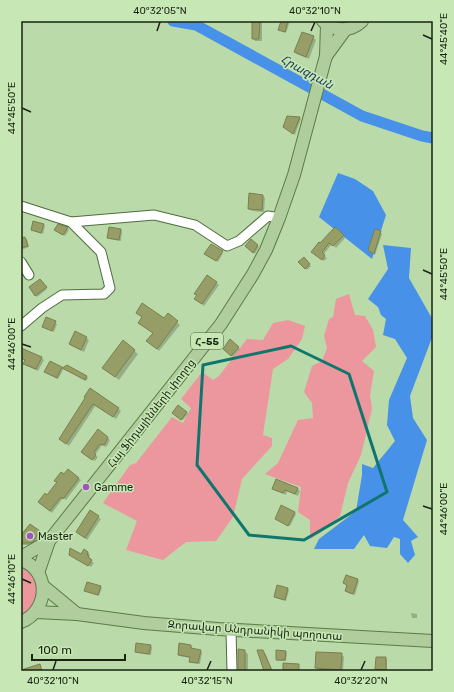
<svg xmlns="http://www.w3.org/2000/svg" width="454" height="692" font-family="Rubik,'Noto Sans Armenian',sans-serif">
<rect width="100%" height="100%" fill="#bbdaa9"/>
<g fill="#ec969d">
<path d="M 349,294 L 355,315 L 365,316 L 373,330 L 376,347 L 362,361 L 374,371 L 370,395 L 372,409 L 361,455 L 348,483 L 340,516 L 320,533 L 310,539 L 310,520 L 298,512 L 301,487 L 265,474 L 278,463 L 298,420 L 313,418 L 312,403 L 304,392 L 312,366 L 322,361 L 327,348 L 324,336 L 329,319 L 333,317 L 336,299 Z"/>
<path d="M 288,320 L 305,326 L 302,339 L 288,359 L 273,369 L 263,435 L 272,438 L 272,446 L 242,479 L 233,517 L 216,541 L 186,542 L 163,560 L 126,550 L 137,521 L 103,503 L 130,465 L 136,463 L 172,417 L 183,423 L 191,408 L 181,399 L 202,372 L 213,380 L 219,376 L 247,339 L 263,340 L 273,323 Z"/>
<path d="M 21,566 L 25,568 L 33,574 L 38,588 L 33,607 L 21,617 Z"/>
</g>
<g fill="#4791e8">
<path d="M 338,173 L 355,179 L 373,191 L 386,215 L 372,259 L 319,217 Z"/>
<path d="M 383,245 L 411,248 L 409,278 L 433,320 L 433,335 L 410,396 L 413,418 L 427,440 L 403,520 L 418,537 L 411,541 L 415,555 L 408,563 L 400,554 L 400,539 L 394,537 L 387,548 L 370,546 L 364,535 L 354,549 L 314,549 L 319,539 L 356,511 L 362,475 L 362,464 L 373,468 L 395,441 L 387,425 L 389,400 L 407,358 L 395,339 L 383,335 L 386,319 L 381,315 L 378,307 L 368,299 L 388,269 Z"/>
</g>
<g fill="#0003">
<path d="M 253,21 L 262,21 L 262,41 L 255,41 L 253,38 Z"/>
<path d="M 282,21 L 290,21 L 286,33 L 281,31 L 279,30 Z"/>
<path d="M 313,37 L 316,40 L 309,59 L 297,54 L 295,52 Z"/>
<path d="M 288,117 L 300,118 L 301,119 L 295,135 L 286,128 Z"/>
<path d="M 263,196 L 265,198 L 264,212 L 252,211 L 249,209 Z"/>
<path d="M 43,225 L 45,226 L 43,234 L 34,231 L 32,230 Z"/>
<path d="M 58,225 L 67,228 L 69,230 L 65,236 L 55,230 Z"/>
<path d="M 335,228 L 345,238 L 336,248 L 332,244 L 323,255 L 327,258 L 324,261 L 315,254 L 320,245 Z"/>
<path d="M 121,230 L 122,231 L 121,241 L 110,239 L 108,238 Z"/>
<path d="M 380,232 L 382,234 L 375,255 L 369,249 Z"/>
<path d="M 25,238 L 27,239 L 29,247 L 21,250 L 21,239 Z"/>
<path d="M 251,241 L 259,247 L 255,254 L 246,246 Z"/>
<path d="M 222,252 L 223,253 L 218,262 L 207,255 Z"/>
<path d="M 304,259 L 311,266 L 307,270 L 300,262 Z"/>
<path d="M 208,276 L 219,285 L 204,306 L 198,301 Z"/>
<path d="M 42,281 L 47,289 L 37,297 L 36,295 Z"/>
<path d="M 139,315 L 164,319 L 168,315 L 180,325 L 159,351 L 150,343 L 154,333 L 143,318 Z"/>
<path d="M 47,318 L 57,324 L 54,332 L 43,327 Z"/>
<path d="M 86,338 L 89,340 L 84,352 L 72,346 L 70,344 Z"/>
<path d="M 231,341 L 240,349 L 233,357 L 224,349 Z"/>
<path d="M 123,342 L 138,354 L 119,380 L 107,371 Z"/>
<path d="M 21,349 L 41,357 L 44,360 L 38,371 L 27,366 L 25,363 L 26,361 L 21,358 Z"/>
<path d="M 67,366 L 86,376 L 88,378 L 86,381 L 64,368 L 58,379 L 45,372 L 61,368 L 62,369 Z"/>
<path d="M 87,399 L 118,409 L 121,411 L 116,419 L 96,405 L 69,446 L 60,439 Z"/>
<path d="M 186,412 L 188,414 L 183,420 L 175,414 Z"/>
<path d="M 108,438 L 110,440 L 107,446 L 105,447 L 102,445 L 95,455 L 98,457 L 95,461 L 84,454 Z"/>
<path d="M 68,470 L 81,480 L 66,500 L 63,498 L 52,513 L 42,505 L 47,496 Z"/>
<path d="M 297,488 L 300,491 L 298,496 L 287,491 L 286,495 L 276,491 L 273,489 Z"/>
<path d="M 294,512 L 296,514 L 290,526 L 276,519 Z"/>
<path d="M 98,517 L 101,519 L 87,540 L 77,532 Z"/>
<path d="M 39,532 L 42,535 L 35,544 L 33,545 L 23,545 L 21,543 L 21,537 Z"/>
<path d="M 88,552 L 90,555 L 89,557 L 91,559 L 90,560 L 94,563 L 91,567 L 73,557 Z"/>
<path d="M 357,580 L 359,581 L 355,595 L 348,593 L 346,591 L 348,585 L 344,583 Z"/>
<path d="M 100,587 L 102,588 L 99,596 L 87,592 L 85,591 Z"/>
<path d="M 288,589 L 289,590 L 286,601 L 276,598 L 275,597 Z"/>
<path d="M 411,613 L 417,614 L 417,618 L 412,618 Z"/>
<path d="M 150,646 L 152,647 L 151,655 L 137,653 L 136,652 Z"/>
<path d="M 191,646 L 192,647 L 192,649 L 200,651 L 202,652 L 200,664 L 191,663 L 190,661 L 190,658 L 180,656 L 179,655 Z"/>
<path d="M 244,651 L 248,654 L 248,671 L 239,671 Z"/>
<path d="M 263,651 L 266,655 L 273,671 L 265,671 Z"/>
<path d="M 285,652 L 287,653 L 286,661 L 278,661 L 277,660 Z"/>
<path d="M 341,654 L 344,657 L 343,671 L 319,670 L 316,668 Z"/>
<path d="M 385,658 L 387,659 L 387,671 L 378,670 L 376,669 Z"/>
</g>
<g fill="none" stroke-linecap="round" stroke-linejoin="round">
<path stroke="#4791e8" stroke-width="11" d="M 173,21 L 196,25 L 362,116 L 422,136 L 433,138"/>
</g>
<g fill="#969d67" stroke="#7a804c">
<path d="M 252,21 L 260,21 L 259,39 L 252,39 Z"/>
<path d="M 281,21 L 288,21 L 285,32 L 278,30 Z"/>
<path d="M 302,32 L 314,36 L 306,57 L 294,52 Z"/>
<path d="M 287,116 L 300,117 L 293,134 L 283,127 Z"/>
<path d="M 249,193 L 263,195 L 262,210 L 248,209 Z"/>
<path d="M 33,221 L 44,224 L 41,233 L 31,230 Z"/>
<path d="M 58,224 L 68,227 L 63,235 L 54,230 Z"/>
<path d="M 109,227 L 121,229 L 119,240 L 107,238 Z"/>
<path d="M 335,227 L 344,235 L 333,246 L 329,243 L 322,252 L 325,255 L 322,260 L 311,252 L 319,242 L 320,243 Z"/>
<path d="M 375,229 L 381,231 L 374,254 L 368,250 Z"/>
<path d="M 25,237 L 28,246 L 21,248 L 21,238 Z"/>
<path d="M 251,239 L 258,245 L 253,253 L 245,246 Z"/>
<path d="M 211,244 L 223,251 L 216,261 L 204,254 Z"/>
<path d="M 304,257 L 310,264 L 305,269 L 298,262 Z"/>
<path d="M 207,275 L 217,282 L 202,304 L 194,299 L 197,295 L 194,294 Z"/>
<path d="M 40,279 L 47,287 L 35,296 L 29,287 Z"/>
<path d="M 142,303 L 164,318 L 168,313 L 178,321 L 157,349 L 146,341 L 153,333 L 138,323 L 142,317 L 136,313 Z"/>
<path d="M 46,317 L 56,321 L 52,331 L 42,327 Z"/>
<path d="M 75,331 L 87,337 L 81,350 L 69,344 Z"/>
<path d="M 230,339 L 239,347 L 231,356 L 223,349 Z"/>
<path d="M 123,340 L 135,350 L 115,377 L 102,368 Z"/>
<path d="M 21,348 L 42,357 L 36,369 L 23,364 L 25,360 L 21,358 Z"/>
<path d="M 50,361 L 62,367 L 57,378 L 44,372 Z"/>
<path d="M 67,365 L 87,376 L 85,380 L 62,368 Z"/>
<path d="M 90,388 L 119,408 L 113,417 L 93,404 L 66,444 L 59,439 L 85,398 L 84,397 Z"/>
<path d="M 178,405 L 187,412 L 181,420 L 172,413 Z"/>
<path d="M 98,429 L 108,437 L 105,444 L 102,445 L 100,444 L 94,452 L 96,455 L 92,460 L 81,452 Z"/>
<path d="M 68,469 L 79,478 L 63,499 L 61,497 L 50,511 L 38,502 L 45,493 L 47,495 L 57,482 L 54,481 L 61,472 L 64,474 Z"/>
<path d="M 276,479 L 298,488 L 295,494 L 285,490 L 283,493 L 272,489 Z"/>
<path d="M 281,505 L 295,512 L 288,526 L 275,519 Z"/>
<path d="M 90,510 L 99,516 L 85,538 L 76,532 Z"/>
<path d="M 30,524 L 40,531 L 33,542 L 30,543 L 21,543 L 21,535 Z"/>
<path d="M 70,548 L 81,554 L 84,549 L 88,552 L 87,555 L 89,556 L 88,557 L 92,560 L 88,566 L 69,555 Z"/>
<path d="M 346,575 L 358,579 L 353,594 L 345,591 L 347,585 L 343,583 Z"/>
<path d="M 87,582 L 101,586 L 98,595 L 84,591 Z"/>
<path d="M 277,585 L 288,588 L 285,600 L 274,597 Z"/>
<path d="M 136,643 L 151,645 L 149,654 L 135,652 Z"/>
<path d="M 179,643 L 191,645 L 191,648 L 201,650 L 198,663 L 189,662 L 190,657 L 178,655 Z"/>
<path d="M 238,649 L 245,650 L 245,671 L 238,671 Z"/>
<path d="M 257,650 L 263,650 L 272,671 L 264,671 Z"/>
<path d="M 276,650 L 286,651 L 285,660 L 276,660 Z"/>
<path d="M 316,652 L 342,653 L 341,670 L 315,668 Z"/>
<path d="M 376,657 L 386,657 L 386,670 L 375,669 Z"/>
<path d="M 283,663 L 299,664 L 299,671 L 283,671 Z"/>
<path d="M 40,664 L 42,671 L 21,671 L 21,670 Z"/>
</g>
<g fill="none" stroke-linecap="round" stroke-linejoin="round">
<g stroke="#516c40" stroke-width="11">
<g id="minor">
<path d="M 21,206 L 71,222"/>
<path d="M 21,262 L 29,275"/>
<path d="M 21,326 L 42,308 L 62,295 L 104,294 L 110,288 L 101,252 L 71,222 L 154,215 L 195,225 L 227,246 L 239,241 L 268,216 L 279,218"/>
<path d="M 231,630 L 232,671"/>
</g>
</g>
<g stroke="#597d43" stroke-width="14">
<g id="major">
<path d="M 323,21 C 335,32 350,32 362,21"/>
<path d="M 326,56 L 345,30"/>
<path d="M 21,557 L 49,541"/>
<path d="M 21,560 C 51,570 49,611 21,622"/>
<path d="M 38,573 L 49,541 L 221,324 L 253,274 L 266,250 L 279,218 L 294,175 L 323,67 L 326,56 L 327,25"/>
<path d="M 43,586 L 77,614"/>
<path d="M 36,612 L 77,614 L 144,623 L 218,629 L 433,641"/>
</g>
</g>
<use href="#minor" stroke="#fff" stroke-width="9"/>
<use href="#major" stroke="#b0cd9e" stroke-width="12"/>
</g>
<path fill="none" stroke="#0f766e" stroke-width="3" stroke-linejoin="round" d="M 291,346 L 349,374 L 387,492 L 304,540 L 249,535 L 197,465 L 203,365 Z"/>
<path fill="none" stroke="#192512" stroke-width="1.5" d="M 157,31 L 160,22M 311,31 L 315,22M 423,35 L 432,39M 22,108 L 31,112M 423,270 L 432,274M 22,344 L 31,347M 423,506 L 432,509M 22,579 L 31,583M 53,670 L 56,661M 207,670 L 211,661M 361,670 L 365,661"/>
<g fill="#a153c4" stroke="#c7e7b5" stroke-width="1.5">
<circle cx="86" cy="487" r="4"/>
<circle cx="30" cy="536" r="4"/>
</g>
<g text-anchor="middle" stroke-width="3" stroke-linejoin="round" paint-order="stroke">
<rect fill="#c7e7b5" stroke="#4d5f43" stroke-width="1" x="191" y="333" width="32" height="16" rx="3"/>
<g font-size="10" font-weight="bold" fill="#192512">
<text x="207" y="345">Հ-55</text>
</g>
<g font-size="11" fill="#192512" stroke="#c7e7b5">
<text transform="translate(151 413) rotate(-52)" y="4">Հայ Ֆիդայինների փողոց</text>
<text transform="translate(255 630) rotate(4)" y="4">Զորավար Անդրանիկի պողոտա</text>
</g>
<g font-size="11" fill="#192512" stroke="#c7e7b5" text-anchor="start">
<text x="94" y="491">Gamme</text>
<text x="38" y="540">Master</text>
</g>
<g font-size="12" font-style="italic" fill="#173558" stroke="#c7e7b5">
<text transform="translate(307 72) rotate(29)" y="4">Հրազդան</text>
</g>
</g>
<rect width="454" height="692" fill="none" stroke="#c7e7b5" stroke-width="44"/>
<path d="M32 654v6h93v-6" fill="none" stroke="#192512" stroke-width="2"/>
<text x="38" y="654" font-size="12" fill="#192512" stroke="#c7e7b5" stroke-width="3" paint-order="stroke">100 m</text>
<rect x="22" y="22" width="410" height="648" fill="none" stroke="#192512" stroke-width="1.5"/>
<g font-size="10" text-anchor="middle" fill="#192512">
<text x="160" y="14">40°32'05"N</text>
<text x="315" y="14">40°32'10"N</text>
<text transform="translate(443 39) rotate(-90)" y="4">44°45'40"E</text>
<text transform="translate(11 108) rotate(-90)" y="4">44°45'50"E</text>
<text transform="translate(443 274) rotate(-90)" y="4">44°45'50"E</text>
<text transform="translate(11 344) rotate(-90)" y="4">44°46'00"E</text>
<text transform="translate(443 509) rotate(-90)" y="4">44°46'00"E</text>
<text transform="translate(11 579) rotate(-90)" y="4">44°46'10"E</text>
<text x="53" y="684">40°32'10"N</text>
<text x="207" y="684">40°32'15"N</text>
<text x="361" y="684">40°32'20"N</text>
</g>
</svg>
